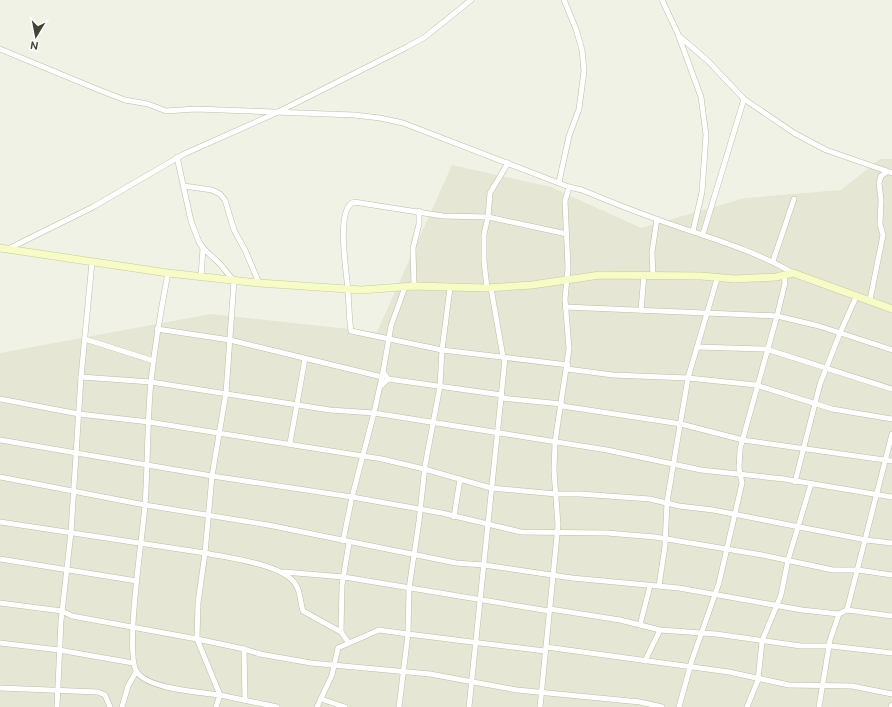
<svg xmlns="http://www.w3.org/2000/svg" width="892" height="707" font-family="Ubuntu,sans-serif">
<rect width="100%" height="100%" fill="#f1f2e6"/>
<path fill="#e5e6d4" d="M 880,159 L 892,159 L 892,707 L 0,707 L 0,353 L 211,314 L 377,332 L 452,165 L 551,187 L 641,228 L 745,198 L 841,190 Z"/>
<g fill="none" stroke-linecap="round" stroke-linejoin="round">
<g stroke="#bdbda9" stroke-width="6">
<g id="street">
<path d="M 662,0 L 679,36 L 708,61 L 744,99 L 794,133 L 826,150 L 892,173"/>
<path d="M 679,37 L 701,97 L 706,135 L 702,192 L 693,231"/>
<path d="M 0,49 L 99,90 L 125,100 L 148,104 L 166,111 L 196,109 L 354,115 L 380,118 L 403,123 L 569,187 L 582,190 C 606,200 631,210 656,219 C 702,236 750,248 793,273"/>
<path d="M 177,157 L 191,221 L 199,242 L 203,248 L 220,264 L 234,281 L 226,393 L 212,476 L 205,553 C 228,558 284,564 296,585 C 301,593 300,602 303,611 L 341,632 L 349,643 L 379,630 L 408,634 L 399,707"/>
<path d="M 559,182 L 569,136 L 579,109 L 584,71 L 582,50 L 576,29 L 564,0"/>
<path d="M 184,186 L 212,190 L 220,194 L 225,200 L 234,230 L 245,250 L 259,283"/>
<path d="M 703,234 L 744,99"/>
<path d="M 8,249 L 93,207 L 184,154 L 276,113 L 407,47 L 425,37 L 471,0"/>
<path d="M 773,261 L 794,199"/>
<path d="M 168,273 C 161,309 155,345 151,381 C 147,422 148,464 145,505 C 143,534 124,654 137,672 C 148,689 200,692 220,695"/>
<path d="M 653,275 L 652,252 L 657,219"/>
<path d="M 201,277 L 203,248"/>
<path d="M 414,286 L 413,248 L 419,224 L 419,211"/>
<path d="M 450,288 L 442,350 L 568,365"/>
<path d="M 487,288 L 484,261 L 484,234 L 488,217 L 490,193 L 508,163"/>
<path d="M 491,288 L 503,357"/>
<path d="M 870,300 L 883,235 L 880,224 L 881,200 L 879,183 L 881,176 L 887,172"/>
<path d="M 565,307 L 777,316 L 819,326 L 892,350"/>
<path d="M 641,310 L 644,275"/>
<path d="M 157,329 L 230,340 L 382,377"/>
<path d="M 85,339 L 154,361"/>
<path d="M 697,347 L 766,349 L 892,389"/>
<path d="M 505,358 L 501,398 L 562,404"/>
<path d="M 567,369 L 613,375 L 688,378 L 756,385 L 832,409 L 892,419"/>
<path d="M 81,377 L 151,382 L 330,410 L 374,413 L 607,450 L 701,470 L 784,479 L 892,497"/>
<path d="M 388,379 L 383,372 L 391,326 L 405,287"/>
<path d="M 381,386 L 388,379 L 502,395"/>
<path d="M 0,399 L 79,414 L 149,422 L 382,459 L 424,469 L 491,488 L 556,494 L 580,494 L 650,499 L 679,506 L 713,510 L 866,540 L 892,543"/>
<path d="M 562,406 L 681,424 L 743,440 L 892,461"/>
<path d="M 0,440 L 212,476 L 352,497 L 442,513 L 521,532 L 607,533 L 655,537 L 762,555 L 833,570 L 858,570 L 892,575"/>
<path d="M 290,443 L 305,359"/>
<path d="M 0,477 L 145,505 L 268,525 L 456,563 L 484,565 L 572,578 L 679,588 L 802,610 L 839,614 L 847,610 L 892,616"/>
<path d="M 795,482 L 820,384 L 840,333 L 857,295"/>
<path d="M 454,517 L 460,479"/>
<path d="M 0,522 L 205,553 L 198,603 L 197,639 L 72,616 L 62,611 L 0,603"/>
<path d="M 343,541 L 352,497 L 374,413 L 383,372"/>
<path d="M 0,559 L 137,581"/>
<path d="M 284,572 L 344,577 L 549,611"/>
<path d="M 659,586 L 665,546 L 667,502 L 688,378 L 717,279"/>
<path d="M 550,609 L 620,620 L 660,630 L 716,634 L 801,646 L 831,646 L 892,653"/>
<path d="M 847,610 L 892,434"/>
<path d="M 640,625 L 650,586"/>
<path d="M 341,632 L 342,585 L 349,543"/>
<path d="M 0,643 L 59,650 L 133,663"/>
<path d="M 546,647 L 729,672 L 789,685 L 852,686 L 892,694"/>
<path d="M 244,649 L 245,699"/>
<path d="M 545,651 L 408,634 L 409,589 L 419,521 L 425,466 L 440,386 L 442,350 L 351,331 C 349,318 349,304 348,291 C 347,274 335,208 354,202 L 443,216 L 488,217 L 567,234"/>
<path d="M 645,661 L 660,630"/>
<path d="M 0,688 L 98,692 L 105,695 L 110,707"/>
<path d="M 220,695 L 197,639 L 244,649 L 260,654 L 311,663 L 430,674 L 517,690 L 640,702 L 662,707"/>
<path d="M 321,699 L 345,707"/>
<path d="M 57,707 L 61,621 L 71,532 L 81,377 L 92,262"/>
<path d="M 122,707 L 128,686 L 136,672"/>
<path d="M 216,707 L 220,695 L 277,707"/>
<path d="M 317,707 L 332,675 L 338,648 L 349,643"/>
<path d="M 469,707 L 501,398"/>
<path d="M 540,707 L 558,525 L 554,471 L 555,442 L 569,349 L 565,299 L 568,268 L 565,201 L 569,187"/>
<path d="M 679,707 L 692,660 L 719,583 L 742,483 L 739,468 L 740,449 L 777,316 L 785,283 L 784,275"/>
<path d="M 747,707 L 758,680 L 762,641 L 781,595 L 788,560 L 811,484"/>
<path d="M 819,707 L 830,640 L 839,614"/>
<path d="M 891,707 L 892,705"/>
</g>
</g>
<g stroke="#c8cc96" stroke-width="8">
<path id="secondary" d="M 0,248 L 168,273 L 259,283 L 362,290 L 414,286 L 487,288 L 532,285 L 600,275 L 701,276 L 735,279 L 776,277 L 793,273 L 892,309"/>
</g>
<use href="#street" stroke="#fff" stroke-width="5"/>
<use href="#secondary" stroke="#f6fbc7" stroke-width="7"/>
</g>
<g transform="translate(36 36) rotate(190)" stroke="#ffffff" stroke-width="3" paint-order="stroke">
<path d="M0-3L7 15L0 10L-7 15Z" fill="#444436"/>
<text y="-6" font-size="11" font-weight="bold" text-anchor="middle" fill="#444436">N</text>
</g>
</svg>
